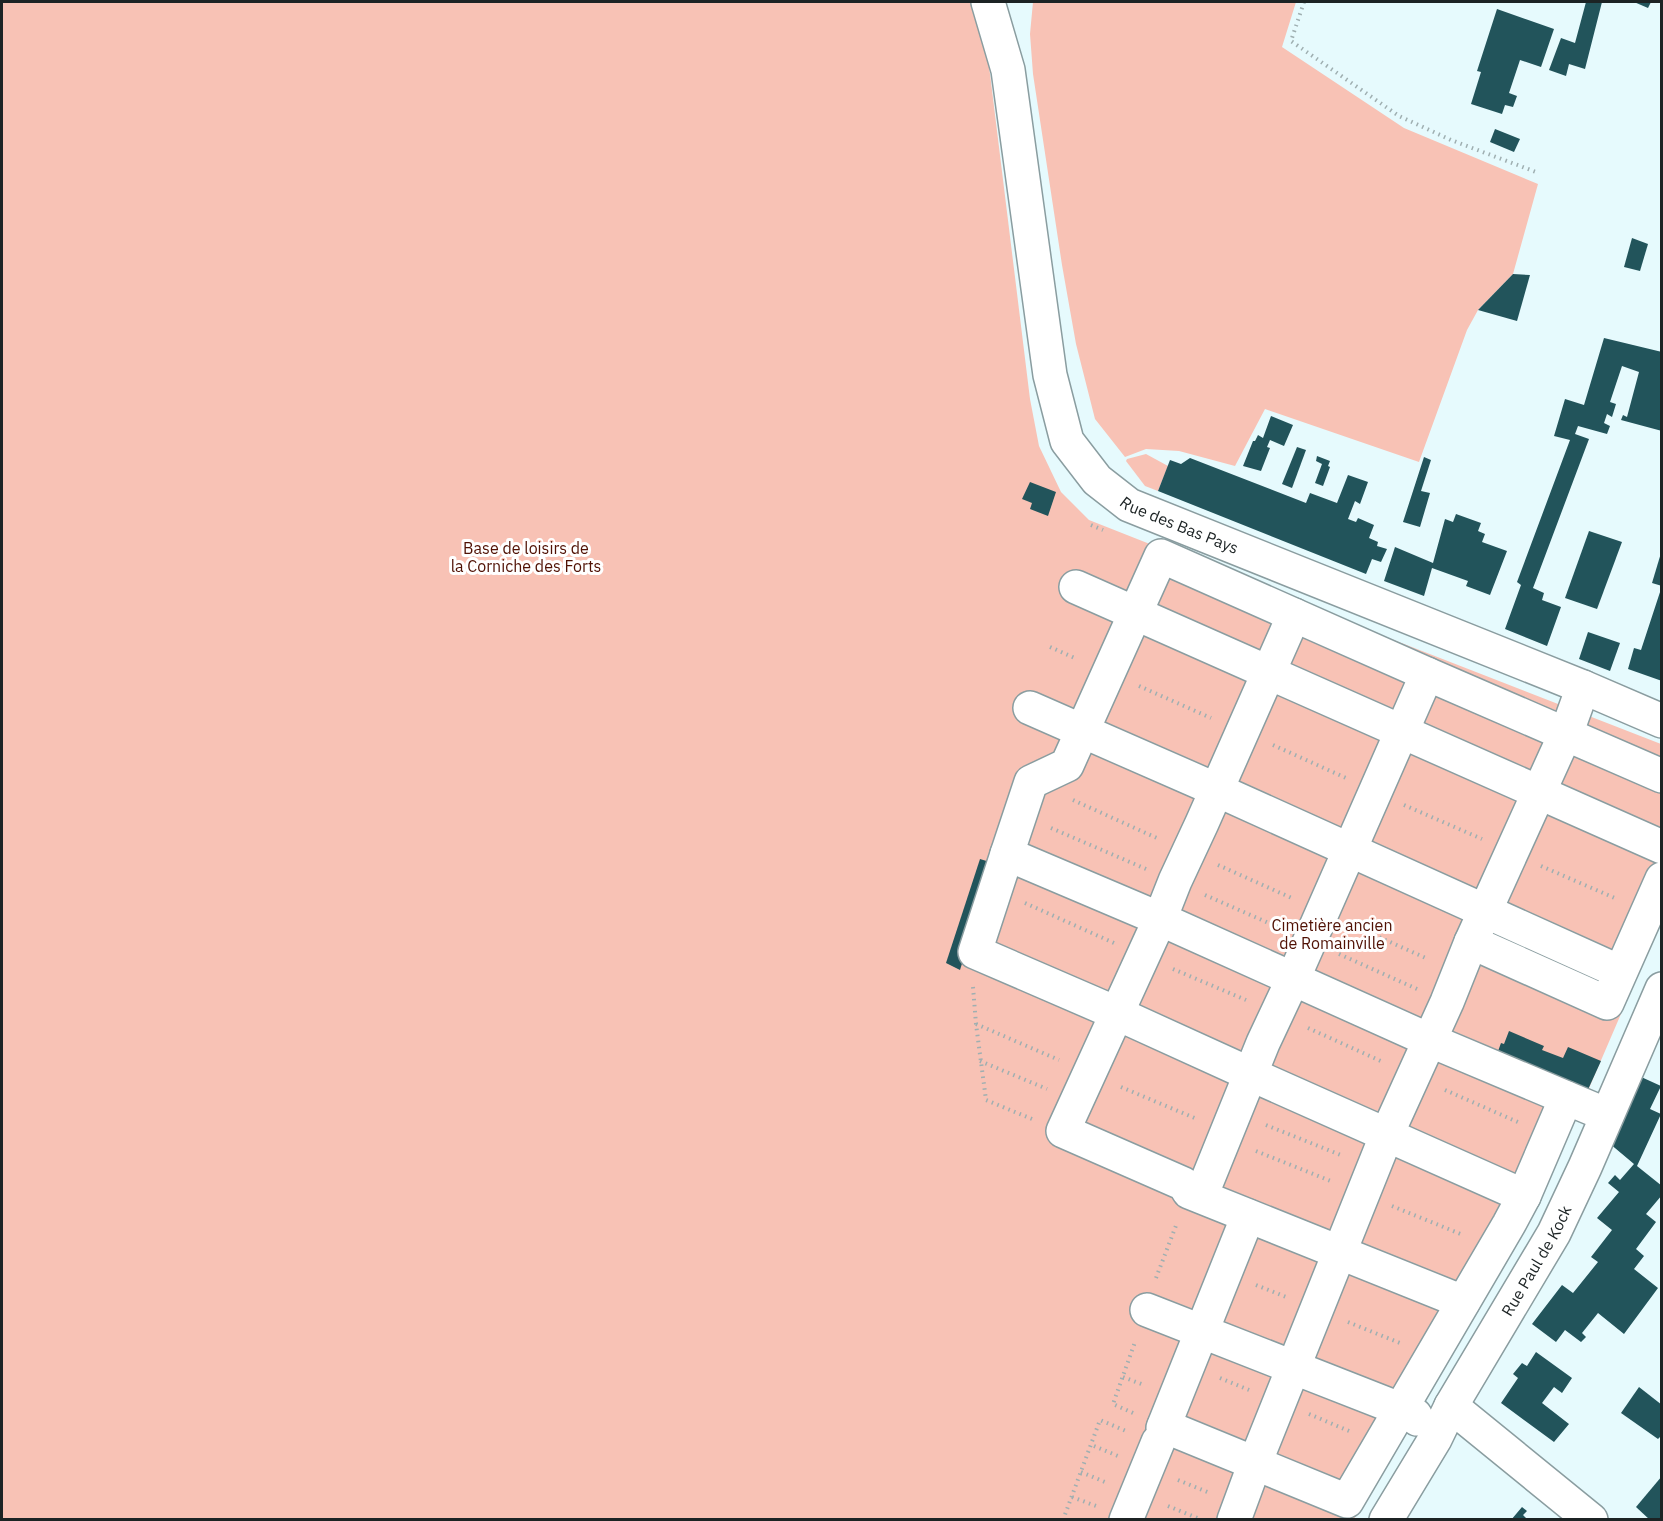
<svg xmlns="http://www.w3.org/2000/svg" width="1663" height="1521" font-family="'IBM Plex Sans',sans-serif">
<rect width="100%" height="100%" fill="#e6fafd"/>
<g fill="#f8c2b5">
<path d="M 2,2 L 976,2 L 983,28 L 990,74 L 1030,399 L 1039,446 L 1061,492 L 1089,520 L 1327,614 L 1661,744 L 1661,921 L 1537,1209 L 1354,1519 L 2,1520 Z"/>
<path d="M 1033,2 L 1296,2 L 1282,47 L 1404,128 L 1538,184 L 1513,274 L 1478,310 L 1467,330 L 1419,462 L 1265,409 L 1235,466 L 1179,451 L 1146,449 L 1125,457 L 1095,419 L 1076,344 L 1062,265 L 1033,74 L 1030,34 Z"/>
<path d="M 1146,454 L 1168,466 L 1158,491 L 1145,486 L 1126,461 L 1127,459 Z"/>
</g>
<g fill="#22545b">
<path d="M 1586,2 L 1602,2 L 1585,69 L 1569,64 L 1566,76 L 1549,70 L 1561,38 L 1575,43 Z"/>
<path d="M 1634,2 L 1651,2 L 1648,8 Z"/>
<path d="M 1497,9 L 1554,29 L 1541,67 L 1520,60 L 1509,93 L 1517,96 L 1513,107 L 1505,105 L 1502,114 L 1471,104 L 1481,72 L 1477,71 Z"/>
<path d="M 1495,129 L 1520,139 L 1514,152 L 1490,142 Z"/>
<path d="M 1632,238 L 1648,244 L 1640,271 L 1624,267 Z"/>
<path d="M 1513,274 L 1530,275 L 1517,321 L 1478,310 Z"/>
<path d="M 1604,338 L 1662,352 L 1662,431 L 1621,420 L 1623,415 L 1627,417 L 1639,372 L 1622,366 L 1610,402 L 1616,404 L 1612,417 L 1607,414 L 1604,423 L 1610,426 L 1607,434 L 1578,426 L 1575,434 L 1589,439 L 1533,588 L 1544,593 L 1542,600 L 1561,607 L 1547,646 L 1505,629 L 1521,585 L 1517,582 L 1570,440 L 1554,436 L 1565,399 L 1584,405 Z"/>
<path d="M 1271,416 L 1293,425 L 1284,446 L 1270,440 L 1267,447 L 1270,448 L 1261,471 L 1243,466 L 1253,441 L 1255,441 L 1258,435 L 1263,438 Z"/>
<path d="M 1297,447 L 1306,450 L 1292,488 L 1282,484 Z"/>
<path d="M 1317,456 L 1330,461 L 1328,466 L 1330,467 L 1323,486 L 1315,483 L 1322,464 L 1316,461 Z"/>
<path d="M 1424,457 L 1431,460 L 1421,491 L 1430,493 L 1420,527 L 1403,522 Z"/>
<path d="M 1190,458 L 1306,503 L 1310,493 L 1337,503 L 1348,475 L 1368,482 L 1360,504 L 1355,501 L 1348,519 L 1356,522 L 1358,518 L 1374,525 L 1369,538 L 1378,542 L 1377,546 L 1387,549 L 1381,562 L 1372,559 L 1366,574 L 1158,491 L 1170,460 L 1181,464 Z"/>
<path d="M 1030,482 L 1056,492 L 1048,516 L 1030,509 L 1032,503 L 1022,499 Z"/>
<path d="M 1456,514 L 1481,523 L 1478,531 L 1485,534 L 1482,542 L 1507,551 L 1490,595 L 1466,586 L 1468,581 L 1432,568 L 1424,596 L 1384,581 L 1395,547 L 1433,563 L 1445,519 L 1453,522 Z"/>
<path d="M 1589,531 L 1622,542 L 1597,609 L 1565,598 Z"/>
<path d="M 1661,553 L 1662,553 L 1662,586 L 1652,583 Z"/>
<path d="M 1661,589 L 1662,589 L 1662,681 L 1628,669 L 1634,648 L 1641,650 Z"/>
<path d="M 1588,632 L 1620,643 L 1610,671 L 1579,659 Z"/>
<path d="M 980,859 L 993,863 L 960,970 L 946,963 Z"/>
<path d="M 1509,1031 L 1544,1046 L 1542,1050 L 1563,1058 L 1568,1047 L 1601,1061 L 1586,1094 L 1497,1054 L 1501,1043 L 1504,1044 Z"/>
<path d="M 1639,1076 L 1661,1086 L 1650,1109 L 1661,1114 L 1637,1166 L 1662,1186 L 1662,1195 L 1646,1214 L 1656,1222 L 1636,1249 L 1644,1256 L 1634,1269 L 1658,1288 L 1624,1334 L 1598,1313 L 1582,1333 L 1586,1337 L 1581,1342 L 1565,1330 L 1556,1342 L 1532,1324 L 1562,1285 L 1573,1293 L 1598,1262 L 1591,1257 L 1612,1230 L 1597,1218 L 1619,1192 L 1608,1183 L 1615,1175 L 1620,1180 L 1634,1164 L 1609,1143 Z"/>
<path d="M 1536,1352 L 1572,1378 L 1562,1393 L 1554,1387 L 1542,1403 L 1569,1424 L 1554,1442 L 1501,1403 L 1518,1378 L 1513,1374 L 1522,1363 L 1527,1366 Z"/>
<path d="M 1639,1387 L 1662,1405 L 1662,1435 L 1658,1439 L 1621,1413 Z"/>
<path d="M 1662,1476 L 1662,1520 L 1650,1520 L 1636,1507 Z"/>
<path d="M 1522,1507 L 1527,1511 L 1523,1515 L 1528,1520 L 1511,1520 Z"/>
</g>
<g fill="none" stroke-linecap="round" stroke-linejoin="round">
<g stroke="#8a9da0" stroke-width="36">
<g id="minor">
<path id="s1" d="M 988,2 L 1008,70 L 1050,375 L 1067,441 L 1097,480 L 1129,505 L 1583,687 L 1662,721"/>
<path d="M 1076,587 L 1662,847"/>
<path d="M 1294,615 L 1202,823 L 1175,881 L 1160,919 L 1063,1131 L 1184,1184 L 1189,1192 L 1463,1302"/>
<path d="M 1030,708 L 1217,790 L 1620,972"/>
<path d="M 1007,854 L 975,952 L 1116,1013 L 1250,1074 L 1524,1196"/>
<path d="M 1471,942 L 1607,1003 L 1662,879"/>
<path d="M 1607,1115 L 1429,1040 L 1160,919 L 1007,854 L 1031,782 L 1067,765 L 1161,556 L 1427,674 L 1662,776"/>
<path d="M 1201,1196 L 1263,1043 L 1293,979 L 1427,674"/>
<path d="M 1147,1310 L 1415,1415 L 1417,1419"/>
<path d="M 1451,1406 L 1591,1520"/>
<path d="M 1164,1426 L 1347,1501 L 1509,1224 L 1524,1196 L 1566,1098"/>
<path d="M 1163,1428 L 1248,1216"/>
<path d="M 1126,1520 L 1158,1442"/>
<path d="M 1234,1520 L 1255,1463 L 1387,1134 L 1447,1002 L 1471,942 L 1569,726 L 1583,687"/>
<path id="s2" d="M 1386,1520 L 1435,1439 L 1451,1406 L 1554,1233 L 1585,1167 L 1662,989"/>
</g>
</g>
<g stroke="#9fafb1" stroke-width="4" stroke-dasharray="1.5 4.5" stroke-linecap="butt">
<path d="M 1304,2 L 1291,41 L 1399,116 L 1451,140 L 1536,172"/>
<path d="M 1091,525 L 1103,530"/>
<path d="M 1050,647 L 1077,659"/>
<path d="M 1139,686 L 1211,718"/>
<path d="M 1273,745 L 1346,778"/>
<path d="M 1073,800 L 1159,839"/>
<path d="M 1404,805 L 1482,839"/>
<path d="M 1051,828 L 1146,869"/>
<path d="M 1218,865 L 1294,899"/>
<path d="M 1541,866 L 1617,899"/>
<path d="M 1205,895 L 1280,928"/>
<path d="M 1025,903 L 1114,943"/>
<path d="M 1352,925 L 1428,959"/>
<path d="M 1339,954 L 1417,989"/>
<path d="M 1173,969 L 1246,1000"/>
<path d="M 973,987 L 976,1024 L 986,1100 L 1032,1119"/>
<path d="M 976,1024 L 1059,1060"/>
<path d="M 1308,1028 L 1383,1062"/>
<path d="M 980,1061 L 1047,1089"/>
<path d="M 1121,1087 L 1197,1119"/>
<path d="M 1445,1090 L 1520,1123"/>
<path d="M 1266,1125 L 1343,1156"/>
<path d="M 1256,1151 L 1333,1182"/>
<path d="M 1392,1206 L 1463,1235"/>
<path d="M 1156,1278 L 1177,1223"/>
<path d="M 1256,1285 L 1286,1297"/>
<path d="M 1348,1322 L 1400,1343"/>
<path d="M 1123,1377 L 1144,1385"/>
<path d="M 1220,1378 L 1249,1390"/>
<path d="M 1133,1413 L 1113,1404 L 1135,1342"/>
<path d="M 1309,1414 L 1349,1431"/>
<path d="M 1094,1446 L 1118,1456"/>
<path d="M 1081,1472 L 1105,1482"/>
<path d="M 1178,1480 L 1210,1493"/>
<path d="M 1072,1497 L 1096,1506"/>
<path d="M 1168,1506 L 1200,1519"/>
<path d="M 1063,1520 L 1100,1420 L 1126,1431"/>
</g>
<use href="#minor" stroke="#fff" stroke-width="33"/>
</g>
<g text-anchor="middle" stroke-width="6" stroke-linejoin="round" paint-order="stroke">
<g font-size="16" fill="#1c2324" stroke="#fff">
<text dy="6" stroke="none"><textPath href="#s1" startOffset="591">Rue des Bas Pays</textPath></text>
<text dy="6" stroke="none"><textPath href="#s2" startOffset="300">Rue Paul de Kock</textPath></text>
</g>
<g font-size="16" fill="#501104" stroke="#fff">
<text x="526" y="554">Base de loisirs de<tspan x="526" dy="18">la Corniche des Forts</tspan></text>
<text x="1332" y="931">Cimetière ancien<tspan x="1332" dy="18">de Romainville</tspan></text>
</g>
</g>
<rect width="1663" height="1521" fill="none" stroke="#1c2324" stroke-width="6"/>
</svg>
